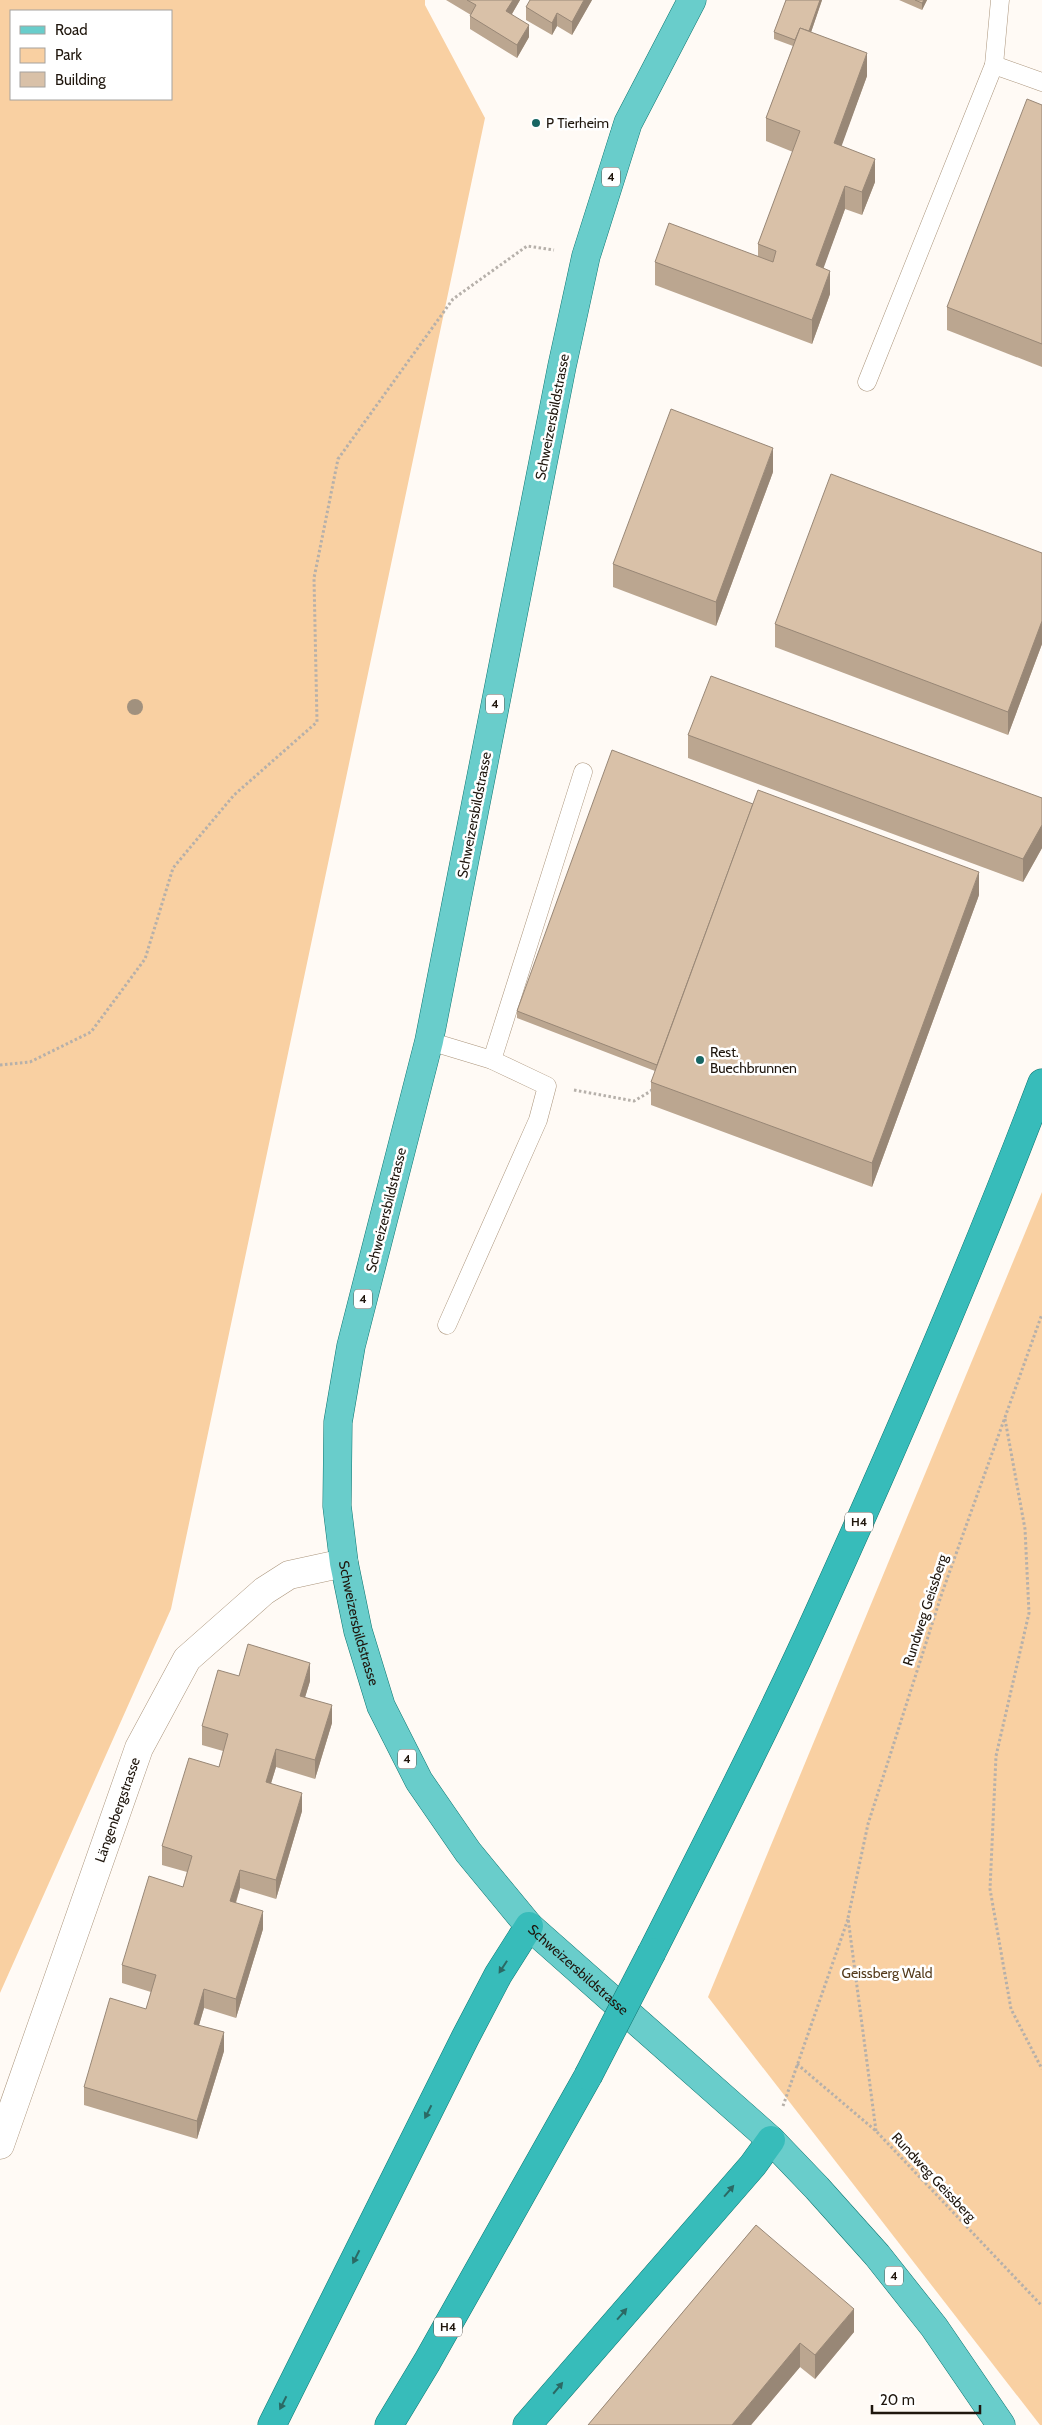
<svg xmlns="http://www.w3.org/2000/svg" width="1042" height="2425" font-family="Cabin,sans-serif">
<rect width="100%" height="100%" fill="#fffaf5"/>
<g fill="#f9d0a2" fill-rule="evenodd">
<path d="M 0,0 L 425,0 L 425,5 L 485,118 L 171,1609 L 0,1993 ZM 171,11 L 171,99 L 11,99 L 11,11 Z"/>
<path d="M 1042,1192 L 1042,2425 L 1040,2425 L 708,1997 Z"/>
</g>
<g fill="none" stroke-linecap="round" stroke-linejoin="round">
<g stroke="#ab957c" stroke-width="19">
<g id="service">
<path d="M 994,65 L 1042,82"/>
<path d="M 867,382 L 994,65 L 1000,0"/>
<path d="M 429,1041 L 492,1060 L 547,1086 L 538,1120 L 447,1325"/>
<path d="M 492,1060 L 583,772"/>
</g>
</g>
<g stroke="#ab957c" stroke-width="29">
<g id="minor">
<path id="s1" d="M 0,2145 L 139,1748 L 187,1659 L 264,1591 L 289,1575 L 344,1563"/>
</g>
</g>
<g stroke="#0e7772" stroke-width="29">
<g id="primary">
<path id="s2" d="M 692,0 L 628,123 L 586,256 L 562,366 L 429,1041 L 351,1346 L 338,1422 L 337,1506 L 344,1563 L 358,1631 L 381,1706 L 419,1781 L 468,1852 L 529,1926 L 771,2140 L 817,2188 L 877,2255 L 934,2327 L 1001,2425"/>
</g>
</g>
<g stroke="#0e7772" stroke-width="29">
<g id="trunk">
<path d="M 652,1952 C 709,1839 767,1727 819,1612 C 898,1438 974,1262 1042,1083"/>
<path d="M 272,2425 L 465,2038 L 498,1975 L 529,1926"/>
<path d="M 389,2425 L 427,2362 L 588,2076"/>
<path d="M 527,2425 L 753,2165 L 771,2140"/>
</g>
</g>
<g stroke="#b6b0aa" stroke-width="3" stroke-dasharray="2.5 2.5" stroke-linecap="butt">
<path d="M 0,1065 L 30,1062 L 91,1032 L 145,959 L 173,868 L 234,795 L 317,722 L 314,578 L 338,459 L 453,299 L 527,246 L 554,250"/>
<path d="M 574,1090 L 634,1101 L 651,1091 L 652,1088"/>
<path d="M 1005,1419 L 1025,1529 L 1029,1613 L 996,1756 L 990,1889 L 1011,2009 L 1042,2069"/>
<path d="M 797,2064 L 876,2131 L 1042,2306"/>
<path d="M 783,2106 L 848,1919"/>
<path d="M 876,2131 L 848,1918 L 868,1824 L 942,1593 L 1042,1314"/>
</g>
<use href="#service" stroke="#fff" stroke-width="18"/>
<use href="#minor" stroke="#fff" stroke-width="28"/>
<use href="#primary" stroke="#69cdcb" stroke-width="28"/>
<use href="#trunk" stroke="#37bcba" stroke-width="28"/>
<g stroke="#0e7772" stroke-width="29" stroke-linecap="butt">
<path id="trunk-bridge" d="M 588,2076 L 652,1952"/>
</g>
<use href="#trunk-bridge" stroke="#37bcba" stroke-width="28"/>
</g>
<circle fill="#a1917e" cx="135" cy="707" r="8"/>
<g fill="#bba690">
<path d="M 446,0 L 520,0 L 512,14 L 529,37 L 517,58 L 470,29 L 470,16 L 471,15 Z"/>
<path d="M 592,0 L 572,35 L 557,26 L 552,35 L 526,20 L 526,7 Z"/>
<path d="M 786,0 L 822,0 L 811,32 L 867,76 L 841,146 L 875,182 L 862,215 L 845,209 L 823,268 L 830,294 L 812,344 L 655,285 L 655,262 L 758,256 L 758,244 L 793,152 L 766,141 L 766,118 L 793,46 L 774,39 L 774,32 Z"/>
<path d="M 899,0 L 927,0 L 922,10 Z"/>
<path d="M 1042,105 L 1042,367 L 947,330 L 947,307 Z"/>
<path d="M 773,472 L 716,626 L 613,587 L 613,564 Z"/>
<path d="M 1042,553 L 1042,644 L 1008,735 L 775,647 L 775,624 Z"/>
<path d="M 688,735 L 1042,798 L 1042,848 L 1023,882 L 688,758 Z"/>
<path d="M 979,895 L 872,1187 L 651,1105 L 651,1082 L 655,1071 L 517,1018 L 517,1011 Z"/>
<path d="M 310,1681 L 305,1697 L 332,1723 L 315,1779 L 276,1767 L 271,1783 L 302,1811 L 276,1899 L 240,1888 L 236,1903 L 263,1929 L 236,2018 L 204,2008 L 199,2025 L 224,2051 L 197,2139 L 84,2105 L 84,2087 L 146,2009 L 151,1992 L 122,1983 L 122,1965 L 183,1887 L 187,1872 L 162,1865 L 162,1846 L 219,1767 L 223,1751 L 202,1745 L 202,1726 Z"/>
<path d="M 756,2225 L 854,2332 L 815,2379 L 800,2367 L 751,2425 L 588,2425 Z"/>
</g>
<g fill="#988776">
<path d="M 513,0 L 520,0 L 506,24 L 506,11 Z"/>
<path d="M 584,0 L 592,0 L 572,35 L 572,22 Z"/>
<path d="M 820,0 L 822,0 L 805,50 L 805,43 Z"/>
<path d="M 924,0 L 927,0 L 922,10 L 922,3 Z"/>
<path d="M 557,13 L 557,26 L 552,35 L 552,23 Z"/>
<path d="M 529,25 L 529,37 L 517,58 L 517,45 Z"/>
<path d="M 867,53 L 867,76 L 834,167 L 834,143 Z"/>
<path d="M 875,159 L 875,182 L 862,215 L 862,192 Z"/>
<path d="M 845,186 L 845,209 L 816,289 L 816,265 Z"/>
<path d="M 830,271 L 830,294 L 812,344 L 812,320 Z"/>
<path d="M 773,448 L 773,472 L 716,626 L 716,602 Z"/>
<path d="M 1042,621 L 1042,644 L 1008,735 L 1008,712 Z"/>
<path d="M 1042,825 L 1042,848 L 1023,882 L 1023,859 Z"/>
<path d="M 979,872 L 979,895 L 872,1187 L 872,1163 Z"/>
<path d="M 310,1663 L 310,1681 L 300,1714 L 300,1696 Z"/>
<path d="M 332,1705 L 332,1723 L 315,1779 L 315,1760 Z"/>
<path d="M 276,1749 L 276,1767 L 266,1800 L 266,1782 Z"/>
<path d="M 302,1793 L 302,1811 L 276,1899 L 276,1880 Z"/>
<path d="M 240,1870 L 240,1888 L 230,1920 L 230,1901 Z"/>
<path d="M 263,1911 L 263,1929 L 236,2018 L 236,1999 Z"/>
<path d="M 204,1989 L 204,2008 L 194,2042 L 194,2024 Z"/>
<path d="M 224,2032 L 224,2051 L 197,2139 L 197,2121 Z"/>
<path d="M 854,2309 L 854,2332 L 815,2379 L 815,2355 Z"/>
<path d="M 800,2343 L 800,2367 L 751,2425 L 732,2425 Z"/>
</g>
<g fill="#d9c1a8" stroke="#988776">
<path d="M 467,0 L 513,0 L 506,11 L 529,25 L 517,45 L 470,16 L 476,5 Z"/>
<path d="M 530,0 L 584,0 L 572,22 L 557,13 L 552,23 L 526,7 Z"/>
<path d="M 786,0 L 820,0 L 809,31 L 800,28 L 795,40 L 774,32 Z"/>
<path d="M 915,0 L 924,0 L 922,3 Z"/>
<path d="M 800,28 L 867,53 L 834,143 L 875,159 L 862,192 L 845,186 L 816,265 L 830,271 L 812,320 L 655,262 L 669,223 L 773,262 L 776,251 L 758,244 L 800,131 L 766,118 Z"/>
<path d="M 1027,99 L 1042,105 L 1042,344 L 947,307 Z"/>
<path d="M 671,409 L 773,448 L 716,602 L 613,564 Z"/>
<path d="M 831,474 L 1042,553 L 1042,621 L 1008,712 L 775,624 Z"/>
<path d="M 711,676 L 1042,798 L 1042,825 L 1023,859 L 688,735 Z"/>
<path d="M 612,750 L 753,804 L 657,1065 L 517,1011 Z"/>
<path d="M 758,790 L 979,872 L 872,1163 L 651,1082 Z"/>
<path d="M 248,1644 L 310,1663 L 300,1696 L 332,1705 L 315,1760 L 276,1749 L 266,1782 L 302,1793 L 276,1880 L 240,1870 L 230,1901 L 263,1911 L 236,1999 L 204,1989 L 194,2024 L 224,2032 L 197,2121 L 84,2087 L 110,1998 L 146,2009 L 156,1975 L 122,1965 L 149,1876 L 183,1887 L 192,1856 L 162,1846 L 189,1758 L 219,1767 L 228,1734 L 202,1726 L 218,1670 L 239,1676 Z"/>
<path d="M 756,2225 L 854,2309 L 815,2355 L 800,2343 L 732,2425 L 588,2425 Z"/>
</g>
<defs><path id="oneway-solid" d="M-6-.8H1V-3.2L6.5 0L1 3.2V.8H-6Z" transform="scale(1.25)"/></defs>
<g fill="#2b6964">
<use href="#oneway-solid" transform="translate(503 1967) rotate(123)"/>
<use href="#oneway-solid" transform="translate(428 2112) rotate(117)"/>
<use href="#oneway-solid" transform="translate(729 2191) rotate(-49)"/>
<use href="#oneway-solid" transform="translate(356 2257) rotate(117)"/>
<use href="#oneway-solid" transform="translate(622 2314) rotate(-49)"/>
<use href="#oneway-solid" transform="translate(558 2388) rotate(-50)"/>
<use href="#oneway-solid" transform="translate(283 2403) rotate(117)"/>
</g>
<g fill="#186664" stroke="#fff" stroke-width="2">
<circle cx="536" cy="123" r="5"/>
<circle cx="700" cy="1060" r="5"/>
</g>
<g text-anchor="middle" stroke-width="5" stroke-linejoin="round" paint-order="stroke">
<g fill="#fff" stroke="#625c56" stroke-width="1">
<rect x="602" y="167.5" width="18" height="19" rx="4"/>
<rect x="486" y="694.5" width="18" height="19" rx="4"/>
<rect x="354" y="1289.5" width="18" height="19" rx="4"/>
<rect x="845" y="1512.5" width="28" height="19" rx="4"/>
<rect x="398" y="1749.5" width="18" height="19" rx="4"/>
<rect x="885" y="2266.5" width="18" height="19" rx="4"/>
<rect x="434" y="2317.5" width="28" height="19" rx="4"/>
</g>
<g font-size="12" font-weight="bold" fill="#1f160d">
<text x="611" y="181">4</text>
<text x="495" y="708">4</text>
<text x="363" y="1303">4</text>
<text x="859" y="1526">H4</text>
<text x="407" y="1763">4</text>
<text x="894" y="2280">4</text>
<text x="448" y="2331">H4</text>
</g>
<g font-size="14" fill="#1f160d" stroke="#fff" text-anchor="start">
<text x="546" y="128">P Tierheim</text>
<text x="710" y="1057">Rest.<tspan x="710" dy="16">Buechbrunnen</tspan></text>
</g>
<g font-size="14" fill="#1f160d" stroke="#fff">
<text transform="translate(552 417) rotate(-79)" y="5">Schweizersbildstrasse</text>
<text transform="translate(474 815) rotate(-79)" y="5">Schweizersbildstrasse</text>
<text transform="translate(386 1210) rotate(-76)" y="5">Schweizersbildstrasse</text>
<text transform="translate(925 1610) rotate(-72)" y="5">Rundweg Geissberg</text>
<text dy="5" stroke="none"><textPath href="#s2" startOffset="1674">Schweizersbildstrasse</textPath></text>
<text dy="5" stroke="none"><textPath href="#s1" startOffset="355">Längenbergstrasse</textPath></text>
<text dy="5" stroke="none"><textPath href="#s2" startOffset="2092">Schweizersbildstrasse</textPath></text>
<text transform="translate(934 2177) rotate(47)" y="5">Rundweg Geissberg</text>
</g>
<g font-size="14" fill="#543b1c" stroke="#fff">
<text x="887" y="1978">Geissberg Wald</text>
</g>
</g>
<rect x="10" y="10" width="162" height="90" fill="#ffffff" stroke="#a5a29e"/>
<rect x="20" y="26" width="25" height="8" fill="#69cdcb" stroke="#a5a29e"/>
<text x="55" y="35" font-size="15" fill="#1f160d">Road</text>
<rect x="20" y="48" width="25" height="15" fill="#f9d0a2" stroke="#a5a29e"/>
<text x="55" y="60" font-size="15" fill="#1f160d">Park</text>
<rect x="20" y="72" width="25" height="15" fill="#d9c1a8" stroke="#a5a29e"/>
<text x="55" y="85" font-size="15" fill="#1f160d">Building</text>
<path d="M872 2405v8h108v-8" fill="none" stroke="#1f160d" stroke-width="2.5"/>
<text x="880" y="2405" font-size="15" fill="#1f160d" stroke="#ffffff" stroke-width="4" paint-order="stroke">20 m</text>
</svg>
